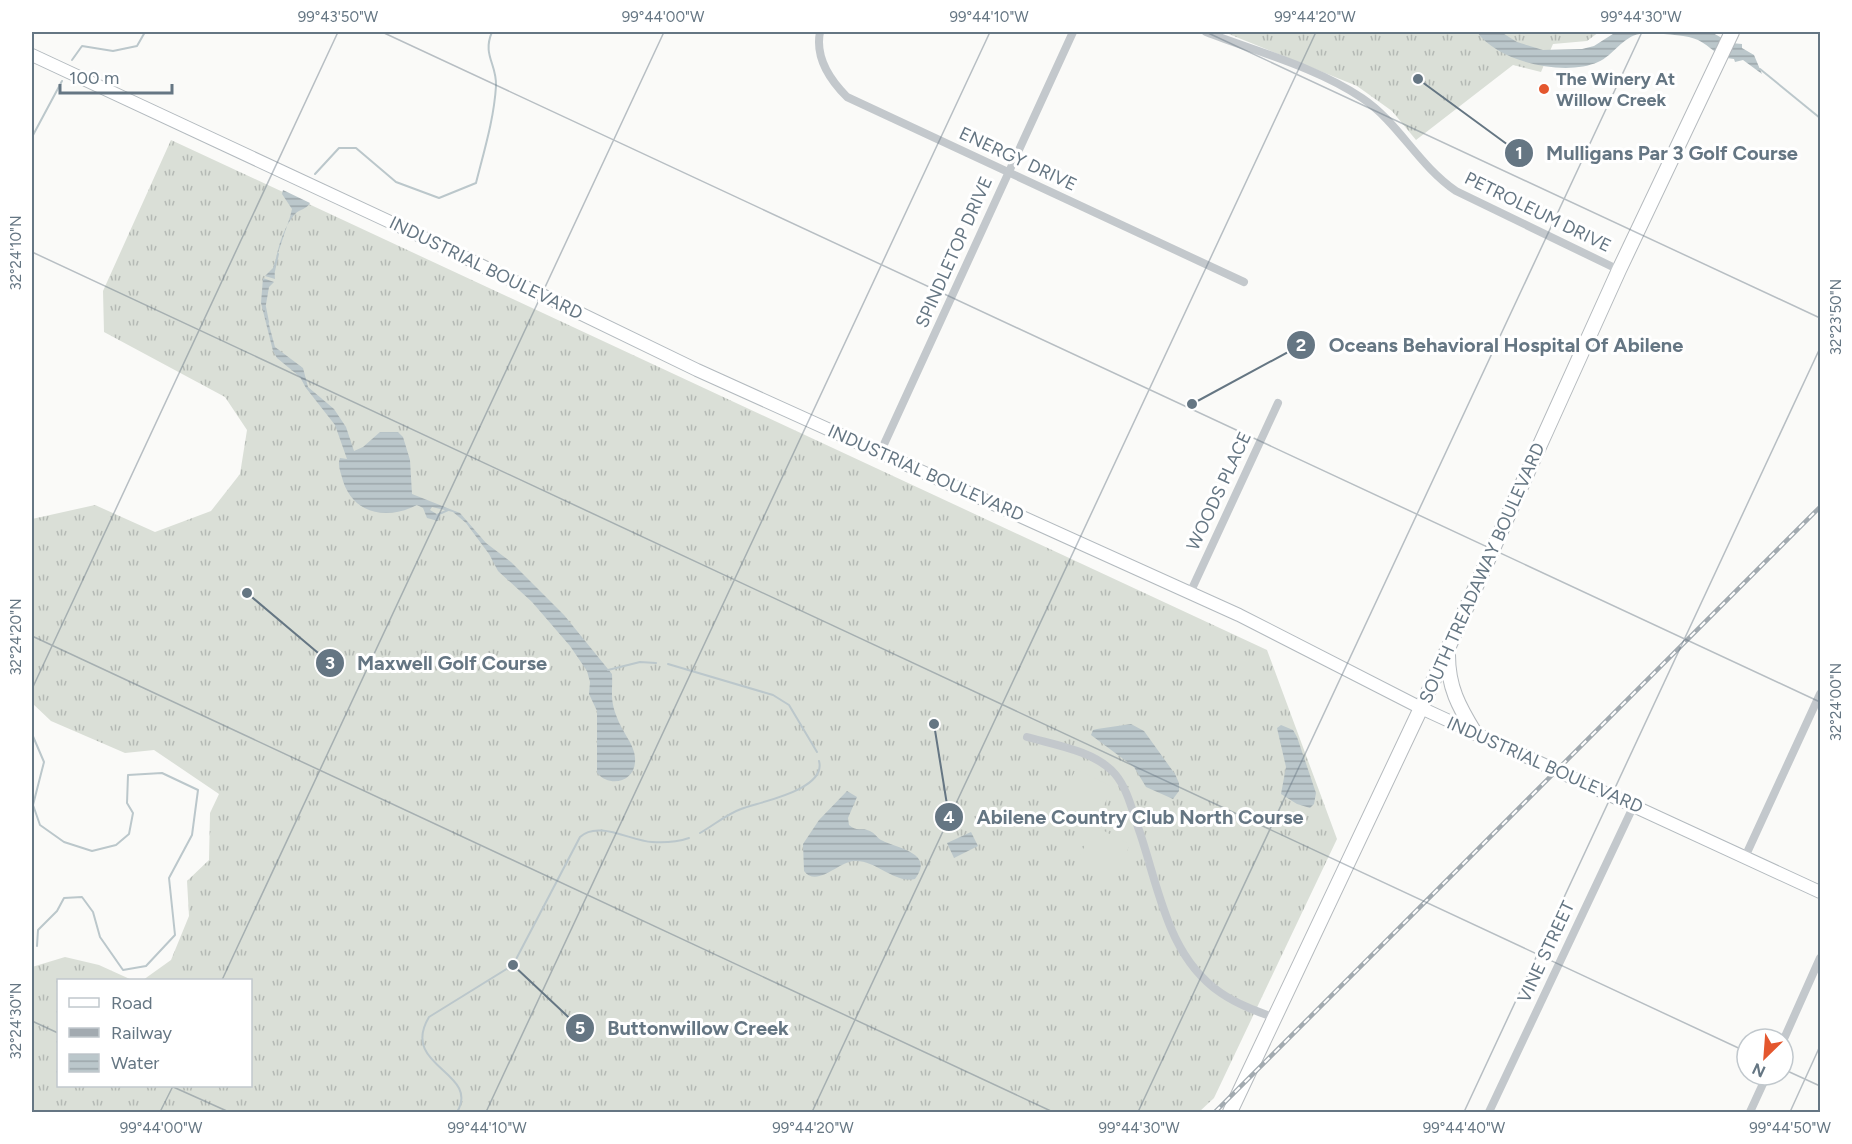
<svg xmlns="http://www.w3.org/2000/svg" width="1852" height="1144" font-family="Figtree,sans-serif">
<defs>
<pattern id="grass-tufts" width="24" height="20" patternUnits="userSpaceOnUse" patternTransform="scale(1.5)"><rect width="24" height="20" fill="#dadfd7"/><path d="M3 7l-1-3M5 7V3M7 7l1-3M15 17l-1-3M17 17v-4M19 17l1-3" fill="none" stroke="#b4b9b4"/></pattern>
<pattern id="water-rules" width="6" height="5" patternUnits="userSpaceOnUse" patternTransform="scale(1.5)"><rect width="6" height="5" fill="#bbc7cb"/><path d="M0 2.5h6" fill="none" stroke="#9ca6aa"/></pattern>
</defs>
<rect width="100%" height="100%" fill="#fafaf8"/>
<g fill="url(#grass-tufts)">
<path d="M 1224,32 L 1599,32 L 1587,41 L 1553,44 L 1541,72 L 1513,65 L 1416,140 L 1392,111 L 1357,86 Z"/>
<path d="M 171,140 L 1267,650 L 1337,839 L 1214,1098 L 1199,1112 L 32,1112 L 32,967 L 65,957 L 99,965 L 132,980 L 58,980 L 58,1086 L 250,1086 L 250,980 L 143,980 L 171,960 L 189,916 L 187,881 L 209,860 L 210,813 L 219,794 L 154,750 L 125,753 L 51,721 L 32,703 L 32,519 L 95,505 L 155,532 L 211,511 L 240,474 L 247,430 L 225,397 L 104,332 L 103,291 Z"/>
</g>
<g fill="#dadfd7">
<path d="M 1076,769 L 1113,787 L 1095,823 L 1058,805 Z"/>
<path d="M 1095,826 L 1130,845 L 1113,879 L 1077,861 Z"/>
</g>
<g fill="url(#water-rules)">
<path d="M 1477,32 L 1501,32 L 1517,42 L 1543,50 L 1582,49 L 1594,46 L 1616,32 L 1711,32 L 1731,43 L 1742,44 L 1742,48 L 1754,55 L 1762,74 L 1743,60 L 1735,62 L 1734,59 C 1719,58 1710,46 1698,40 C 1686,34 1654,33 1640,34 C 1623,36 1613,56 1598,62 C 1565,77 1498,62 1477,32 Z"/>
<path d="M 283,190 L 310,203 C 307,209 300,209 295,214 C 282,228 273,261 275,279 L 265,276 L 273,268 L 290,217 L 292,209 L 282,194 Z"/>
<path d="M 263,278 L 274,282 L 269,287 L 265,310 L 275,347 L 303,368 L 308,387 L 334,409 L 346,427 L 354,451 L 363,447 L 380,432 L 398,432 L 403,437 L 410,460 L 412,494 L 460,513 L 486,543 L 511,562 L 564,615 L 612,674 C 613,693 609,699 618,720 C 622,731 635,746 635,758 C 637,781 611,789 597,773 L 597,711 L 589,694 L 590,682 L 587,671 L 570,646 L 532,602 L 498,571 L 489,554 L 466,523 L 453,512 L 432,507 L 430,510 L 440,516 L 438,521 L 427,518 L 423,508 L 417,505 C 388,520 354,515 343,481 C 341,473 337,465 340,458 L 347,459 L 335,425 L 306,388 L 300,377 L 277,358 L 273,351 L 261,303 Z"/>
<path d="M 1131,724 L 1144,731 L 1175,774 L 1179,783 L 1179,791 L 1173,799 L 1146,787 L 1134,767 L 1091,735 L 1093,730 L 1097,729 Z"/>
<path d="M 1281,725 L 1293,730 L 1297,737 L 1316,793 L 1314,804 L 1310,808 L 1297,804 L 1281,794 L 1286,767 L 1277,728 Z"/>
<path d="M 847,791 L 857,797 L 848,818 L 849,825 C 856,832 862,827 870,831 C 875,833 877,838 881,840 C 899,849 935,853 915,879 C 895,884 875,859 854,861 C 838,862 817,888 804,871 L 803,844 L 819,820 Z"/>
<path d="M 971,832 L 978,846 L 954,858 L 947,843 Z"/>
</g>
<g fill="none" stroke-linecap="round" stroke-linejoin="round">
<g stroke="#bbc7cb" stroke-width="2">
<path d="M 72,60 L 82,46 L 113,51 L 137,46 L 145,32"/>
<path d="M 1760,69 L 1820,118"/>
<path d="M 32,137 L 62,81"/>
<path d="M 315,174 L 339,148 L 356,148 L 396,182 L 439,198 L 476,183 C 484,151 494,119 496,86 C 497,64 482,55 492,32"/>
<path d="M 274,271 L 278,254"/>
<path d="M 265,307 L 268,322"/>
<path d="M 437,515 L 448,510"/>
<path d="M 668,664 L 773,695 L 789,705 L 817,752"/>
<path d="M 608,670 L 640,662 L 656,663"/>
<path d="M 32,734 L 44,762 L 33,805 L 40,825 L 64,842 L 92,851 L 116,845 L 129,834 L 133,813 L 127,803 L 128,775 L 162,773 L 198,790 L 192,835 L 169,878 L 175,935 L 146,966 L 123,970 L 100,937 L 93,912 L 82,897 L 64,898 L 57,911 L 38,930 L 37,946"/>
<path d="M 700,833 C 714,825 727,814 741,809 C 759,802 827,790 819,761"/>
<path d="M 457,1112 C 481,1072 399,1067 429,1017 L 513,965 L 580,837 C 598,820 631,841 652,842 C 665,843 677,842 689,838"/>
</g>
<g stroke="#b3babf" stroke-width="14">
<path id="secondary" d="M 32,55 L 433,242 L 697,370 L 1239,615 L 1421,708 L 1820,892"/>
</g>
<g stroke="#b5babe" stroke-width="16">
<g id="primary">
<path d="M 1448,655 C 1448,687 1459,707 1475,733"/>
<path d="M 1230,1112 L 1421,708 L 1619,270 L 1732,32"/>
</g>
</g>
<g stroke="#c3c8cc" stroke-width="8">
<path d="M 820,32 C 815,57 830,80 847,97 L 1244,282"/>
<path d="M 1206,32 C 1257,52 1316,67 1362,98 C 1399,123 1418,165 1456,191 L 1619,270"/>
<path d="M 880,453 L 1073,32"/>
<path d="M 1190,593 L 1278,403"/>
<path d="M 1027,737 C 1055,745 1095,751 1115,774 C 1128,789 1133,814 1140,833 C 1159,889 1168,957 1221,993 C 1237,1004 1256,1011 1275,1018"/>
<path d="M 1745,857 L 1820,694"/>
<path d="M 1783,1041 L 1820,958"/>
<path d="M 1489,1112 L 1634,805"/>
<path d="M 1750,1112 L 1767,1075"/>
</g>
<use href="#secondary" stroke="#fff" stroke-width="12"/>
<use href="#primary" stroke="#fff" stroke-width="14"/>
<g stroke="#a2aab0" stroke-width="4.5">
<path id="rail" d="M 1215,1112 L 1820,507"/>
</g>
<use href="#rail" stroke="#fff" stroke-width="2" stroke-dasharray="7" stroke-linecap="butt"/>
</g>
<path fill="none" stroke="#657683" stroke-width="1.5" stroke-opacity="0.45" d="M 382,32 L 1820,702M 1206,32 L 1820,318M 32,252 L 1747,1052M 32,636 L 1053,1112M 32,689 L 338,32M 222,980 L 664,32M 32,1021 L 58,1033M 1783,1069 L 1820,1086M 171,1086 L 229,1112M 160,1112 L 173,1086M 486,1112 L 990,32M 812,1112 L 1316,32M 1138,1112 L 1642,32M 1464,1112 L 1820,348M 1790,1112 L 1820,1046"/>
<circle fill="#e4572e" stroke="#fff" stroke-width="2" cx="1544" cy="89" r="6"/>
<g text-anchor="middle" stroke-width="6" stroke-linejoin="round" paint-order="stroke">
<g font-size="18" font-weight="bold" fill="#657683" stroke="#fff" text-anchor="start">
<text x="1556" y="85">The Winery At<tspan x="1556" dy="21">Willow Creek</tspan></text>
</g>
<g font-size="18" fill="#657683" stroke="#fff">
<text transform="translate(1018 159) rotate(25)" y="6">ENERGY DRIVE</text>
<text transform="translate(1538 212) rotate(26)" y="6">PETROLEUM DRIVE</text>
<text transform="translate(954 252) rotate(-66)" y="6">SPINDLETOP DRIVE</text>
<text transform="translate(486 268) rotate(26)" y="6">INDUSTRIAL BOULEVARD</text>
<text transform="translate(926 473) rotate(24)" y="6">INDUSTRIAL BOULEVARD</text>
<text transform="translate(1219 491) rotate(-65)" y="6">WOODS PLACE</text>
<text transform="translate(1482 573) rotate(-66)" y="6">SOUTH TREADAWAY BOULEVARD</text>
<text transform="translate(1545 765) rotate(24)" y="6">INDUSTRIAL BOULEVARD</text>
<text transform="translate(1546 952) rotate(-65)" y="6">VINE STREET</text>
</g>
</g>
<path fill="none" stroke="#657683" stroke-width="2" d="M1418 79L1519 153M1192 404L1301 345M247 593L330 663M934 724L949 817M513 965L580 1028"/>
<g fill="#657683" stroke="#fff" stroke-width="2">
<circle cx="1418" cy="79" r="6"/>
<circle cx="1192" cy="404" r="6"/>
<circle cx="247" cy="593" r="6"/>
<circle cx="934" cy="724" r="6"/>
<circle cx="513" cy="965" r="6"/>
<circle cx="1519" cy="153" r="15"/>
<circle cx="1301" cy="345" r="15"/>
<circle cx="330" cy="663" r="15"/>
<circle cx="949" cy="817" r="15"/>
<circle cx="580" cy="1028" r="15"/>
</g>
<g font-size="18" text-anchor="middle" font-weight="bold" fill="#fff">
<text x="1519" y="159">1</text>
<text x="1301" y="351">2</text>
<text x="330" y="669">3</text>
<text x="949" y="823">4</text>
<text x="580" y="1034">5</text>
</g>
<g font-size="20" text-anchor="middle" font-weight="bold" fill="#657683" stroke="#fff" stroke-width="6" stroke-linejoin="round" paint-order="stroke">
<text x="1672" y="160">Mulligans Par 3 Golf Course</text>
<text x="1506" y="352">Oceans Behavioral Hospital Of Abilene</text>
<text x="452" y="670">Maxwell Golf Course</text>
<text x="1140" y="824">Abilene Country Club North Course</text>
<text x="698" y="1035">Buttonwillow Creek</text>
</g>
<rect width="1852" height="1144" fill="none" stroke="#ffffff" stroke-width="66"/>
<rect x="57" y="979" width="195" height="108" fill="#ffffff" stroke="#c1c8cd" stroke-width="1.5"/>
<rect x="69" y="998" width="30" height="9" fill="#ffffff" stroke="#c1c8cd" stroke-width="1.5"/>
<text x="111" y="1009" font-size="18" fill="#657683">Road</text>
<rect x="69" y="1028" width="30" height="9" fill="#a2aab0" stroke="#c1c8cd" stroke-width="1.5"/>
<text x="111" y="1039" font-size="18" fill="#657683">Railway</text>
<rect x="69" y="1054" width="30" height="18" fill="url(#water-rules)" stroke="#c1c8cd" stroke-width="1.5"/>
<text x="111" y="1069" font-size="18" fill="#657683">Water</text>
<g transform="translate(1765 1057) rotate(205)"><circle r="28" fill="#ffffff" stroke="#c1c8cd" stroke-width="1.5"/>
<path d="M0-4.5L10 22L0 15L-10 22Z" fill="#e4572e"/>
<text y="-9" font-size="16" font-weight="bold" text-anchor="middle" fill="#657683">N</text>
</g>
<path d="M60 84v9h112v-9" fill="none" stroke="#657683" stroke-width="3"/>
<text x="69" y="84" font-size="18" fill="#657683" stroke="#ffffff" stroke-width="4.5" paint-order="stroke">100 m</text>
<rect x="33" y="33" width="1786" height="1078" fill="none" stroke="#657683" stroke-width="2"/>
<g font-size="15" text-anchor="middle" fill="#657683">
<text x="338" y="22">99°43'50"W</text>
<text x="663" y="22">99°44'00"W</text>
<text x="989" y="22">99°44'10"W</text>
<text x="1315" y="22">99°44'20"W</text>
<text x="1641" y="22">99°44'30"W</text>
<text transform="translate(16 253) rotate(-90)" y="5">32°24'10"N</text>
<text transform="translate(1836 317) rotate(-90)" y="5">32°23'50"N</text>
<text transform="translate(16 637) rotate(-90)" y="5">32°24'20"N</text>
<text transform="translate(1836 702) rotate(-90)" y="5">32°24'00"N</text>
<text transform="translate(16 1021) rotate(-90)" y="5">32°24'30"N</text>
<text x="161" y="1133">99°44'00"W</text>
<text x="487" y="1133">99°44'10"W</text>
<text x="813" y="1133">99°44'20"W</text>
<text x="1139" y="1133">99°44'30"W</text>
<text x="1464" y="1133">99°44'40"W</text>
<text x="1790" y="1133">99°44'50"W</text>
</g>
</svg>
